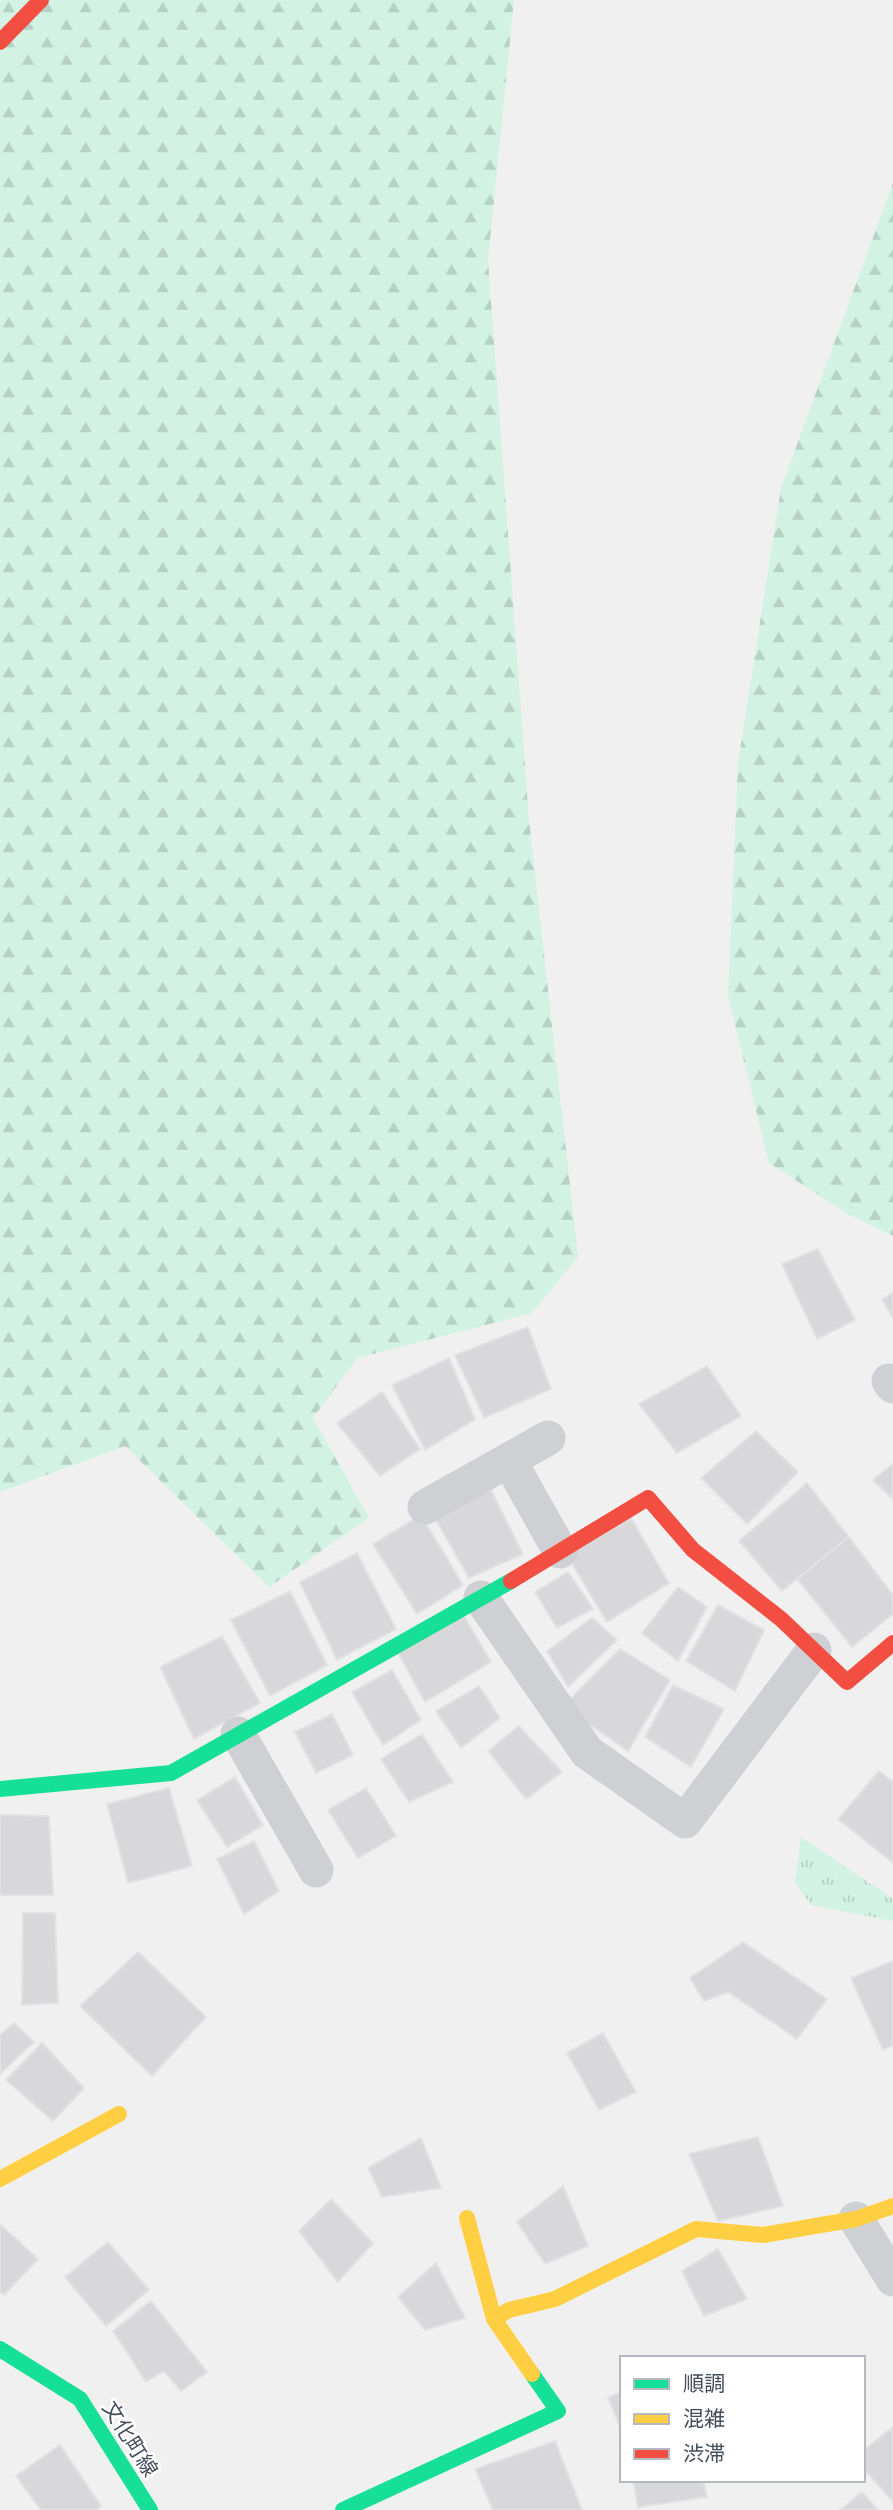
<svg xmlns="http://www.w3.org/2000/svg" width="893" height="2510" font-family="Arial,'Noto Sans JP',sans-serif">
<defs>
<pattern id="forest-firs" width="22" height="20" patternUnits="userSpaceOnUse" patternTransform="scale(1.75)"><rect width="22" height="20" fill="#d2f2e3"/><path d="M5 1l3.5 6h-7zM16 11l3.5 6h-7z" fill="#b6d1c5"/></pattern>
<pattern id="park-tufts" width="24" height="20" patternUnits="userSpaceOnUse" patternTransform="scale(1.75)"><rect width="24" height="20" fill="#d2f2e3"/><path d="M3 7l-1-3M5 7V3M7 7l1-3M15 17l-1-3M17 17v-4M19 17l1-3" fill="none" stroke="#b6d1c5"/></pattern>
</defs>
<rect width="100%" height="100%" fill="#f1f0f0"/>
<g fill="url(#forest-firs)">
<path d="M 0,0 L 514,0 L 488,260 L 529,820 L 578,1257 L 532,1313 L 357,1358 L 313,1418 L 369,1518 L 269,1587 L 125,1446 L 0,1492 Z"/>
<path d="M 893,183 L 893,1236 L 848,1214 L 769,1163 L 728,996 L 738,763 L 781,488 Z"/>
</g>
<path fill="url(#park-tufts)" d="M 801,1837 L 893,1899 L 893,1921 L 811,1905 L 795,1882 Z"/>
<g fill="#d8d7da" stroke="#e2e1e3" stroke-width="2">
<path d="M 818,1249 L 855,1320 L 817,1339 L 782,1264 Z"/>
<path d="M 893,1293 L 893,1318 L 882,1299 Z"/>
<path d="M 528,1327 L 551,1389 L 484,1418 L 455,1355 Z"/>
<path d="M 449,1358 L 475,1419 L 425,1450 L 392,1385 Z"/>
<path d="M 707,1366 L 741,1416 L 677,1453 L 639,1404 Z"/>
<path d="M 382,1392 L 420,1449 L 380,1476 L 337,1423 Z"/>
<path d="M 756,1431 L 798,1472 L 747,1524 L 701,1478 Z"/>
<path d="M 893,1464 L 893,1499 L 873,1480 Z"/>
<path d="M 487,1482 L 523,1554 L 469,1578 L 432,1513 Z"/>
<path d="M 807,1483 L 849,1537 L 782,1591 L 739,1541 Z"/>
<path d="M 421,1515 L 463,1585 L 417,1614 L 373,1544 Z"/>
<path d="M 631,1518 L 669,1583 L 607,1622 L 567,1555 Z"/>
<path d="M 849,1537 L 893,1595 L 893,1614 L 852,1647 L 797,1579 Z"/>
<path d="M 357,1553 L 396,1629 L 337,1660 L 300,1582 Z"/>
<path d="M 568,1572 L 593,1609 L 557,1628 L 535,1592 Z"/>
<path d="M 678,1587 L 707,1607 L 678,1661 L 642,1633 Z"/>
<path d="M 290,1591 L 327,1665 L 270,1696 L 231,1620 Z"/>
<path d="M 718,1605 L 764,1630 L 735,1691 L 686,1661 Z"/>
<path d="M 464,1616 L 491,1662 L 425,1702 L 396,1649 Z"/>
<path d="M 592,1618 L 617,1640 L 568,1687 L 547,1651 Z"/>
<path d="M 222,1636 L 260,1703 L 194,1739 L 160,1667 Z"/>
<path d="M 620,1649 L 670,1680 L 628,1751 L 563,1706 Z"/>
<path d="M 392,1670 L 421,1720 L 383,1745 L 352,1692 Z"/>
<path d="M 673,1685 L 724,1709 L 691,1767 L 645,1737 Z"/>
<path d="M 479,1686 L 500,1718 L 461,1748 L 436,1711 Z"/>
<path d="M 332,1714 L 353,1755 L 316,1773 L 295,1732 Z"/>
<path d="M 519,1726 L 562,1772 L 526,1799 L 488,1751 Z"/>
<path d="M 422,1734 L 453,1782 L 409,1802 L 381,1759 Z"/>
<path d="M 879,1771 L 893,1782 L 893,1863 L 838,1819 Z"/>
<path d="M 235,1777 L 263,1825 L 227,1847 L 197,1800 Z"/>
<path d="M 169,1788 L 192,1866 L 128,1883 L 107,1804 Z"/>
<path d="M 366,1788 L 396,1836 L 358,1858 L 328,1810 Z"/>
<path d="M 0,1815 L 49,1816 L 53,1895 L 0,1895 Z"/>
<path d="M 254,1841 L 279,1891 L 244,1914 L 217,1859 Z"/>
<path d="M 23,1913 L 55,1913 L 58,2003 L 22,2005 Z"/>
<path d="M 743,1942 L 827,1999 L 797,2039 L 728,1992 L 704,2001 L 690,1978 Z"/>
<path d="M 138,1952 L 206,2017 L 152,2076 L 80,2006 Z"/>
<path d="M 893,1961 L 893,2045 L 883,2050 L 851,1978 Z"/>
<path d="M 14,2023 L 34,2042 L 0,2074 L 0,2035 Z"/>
<path d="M 603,2033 L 636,2092 L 599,2110 L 567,2053 Z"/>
<path d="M 42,2043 L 84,2088 L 53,2121 L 6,2080 Z"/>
<path d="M 758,2137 L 783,2206 L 718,2221 L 689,2154 Z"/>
<path d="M 421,2138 L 441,2188 L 382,2197 L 368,2168 Z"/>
<path d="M 563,2186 L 588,2246 L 545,2264 L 517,2222 Z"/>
<path d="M 331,2199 L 373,2243 L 338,2282 L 299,2231 Z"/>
<path d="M 0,2224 L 38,2259 L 4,2295 L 0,2292 Z"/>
<path d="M 108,2242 L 149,2290 L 106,2326 L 65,2277 Z"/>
<path d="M 718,2249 L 747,2299 L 704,2316 L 682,2271 Z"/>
<path d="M 436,2263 L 465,2318 L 425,2330 L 398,2297 Z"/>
<path d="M 151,2301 L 207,2372 L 181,2391 L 164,2371 L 146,2382 L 113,2331 Z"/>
<path d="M 622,2392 L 622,2432 L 608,2397 Z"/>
<path d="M 893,2427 L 893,2502 L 863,2468 L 863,2451 Z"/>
<path d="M 555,2441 L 582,2510 L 493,2510 L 475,2469 Z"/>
<path d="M 60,2445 L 101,2506 L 96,2510 L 41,2510 L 16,2476 Z"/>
<path d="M 633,2480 L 703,2480 L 707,2497 L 638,2507 Z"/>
<path d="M 862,2492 L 878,2510 L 840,2510 Z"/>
</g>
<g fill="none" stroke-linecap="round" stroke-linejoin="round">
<g stroke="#ced0d4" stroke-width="35">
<path d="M 889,1381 L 893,1386"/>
<path d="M 548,1438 L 509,1460 L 560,1551"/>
<path d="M 425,1507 L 509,1460"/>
<path d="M 481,1598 L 587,1752 L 685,1821 L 814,1650"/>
<path d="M 238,1734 L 316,1870"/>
<path d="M 856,2219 L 893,2279"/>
</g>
<g stroke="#16e098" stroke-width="16">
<path d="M 0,1789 L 171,1773 L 511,1581"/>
<path d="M 0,2349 L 80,2399 L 150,2510"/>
<path d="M 343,2510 L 558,2411 L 532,2374"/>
</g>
<g stroke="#ffcf43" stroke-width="16">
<path d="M 0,2179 L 119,2114"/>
<path d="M 467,2218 L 494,2319 L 532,2374"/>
<path d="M 494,2319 L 509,2310 L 555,2299 L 696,2229 L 763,2235 L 856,2219 L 893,2206"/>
</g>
<g stroke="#f24e42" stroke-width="16">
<path d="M 0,42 L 41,0"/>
<path d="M 511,1581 L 648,1498 L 693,1550 L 781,1619 L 847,1682 L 893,1643"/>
</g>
</g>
<g text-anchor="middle" stroke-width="5" stroke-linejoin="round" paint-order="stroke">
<g font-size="21" fill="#454e5e" stroke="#fff">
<text transform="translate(130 2439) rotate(58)" y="7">文化町線</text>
</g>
</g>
<rect x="620" y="2356" width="245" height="126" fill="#ffffff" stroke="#b5b8bf" stroke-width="2"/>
<rect x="634" y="2379" width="35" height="10" fill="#16e098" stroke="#b5b8bf" stroke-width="2"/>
<text x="683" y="2391" font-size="21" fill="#454e5e">順調</text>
<rect x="634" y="2414" width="35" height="10" fill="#ffcf43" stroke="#b5b8bf" stroke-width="2"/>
<text x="683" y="2426" font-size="21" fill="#454e5e">混雑</text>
<rect x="634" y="2449" width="35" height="10" fill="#f24e42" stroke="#b5b8bf" stroke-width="2"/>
<text x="683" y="2461" font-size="21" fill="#454e5e">渋滞</text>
</svg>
